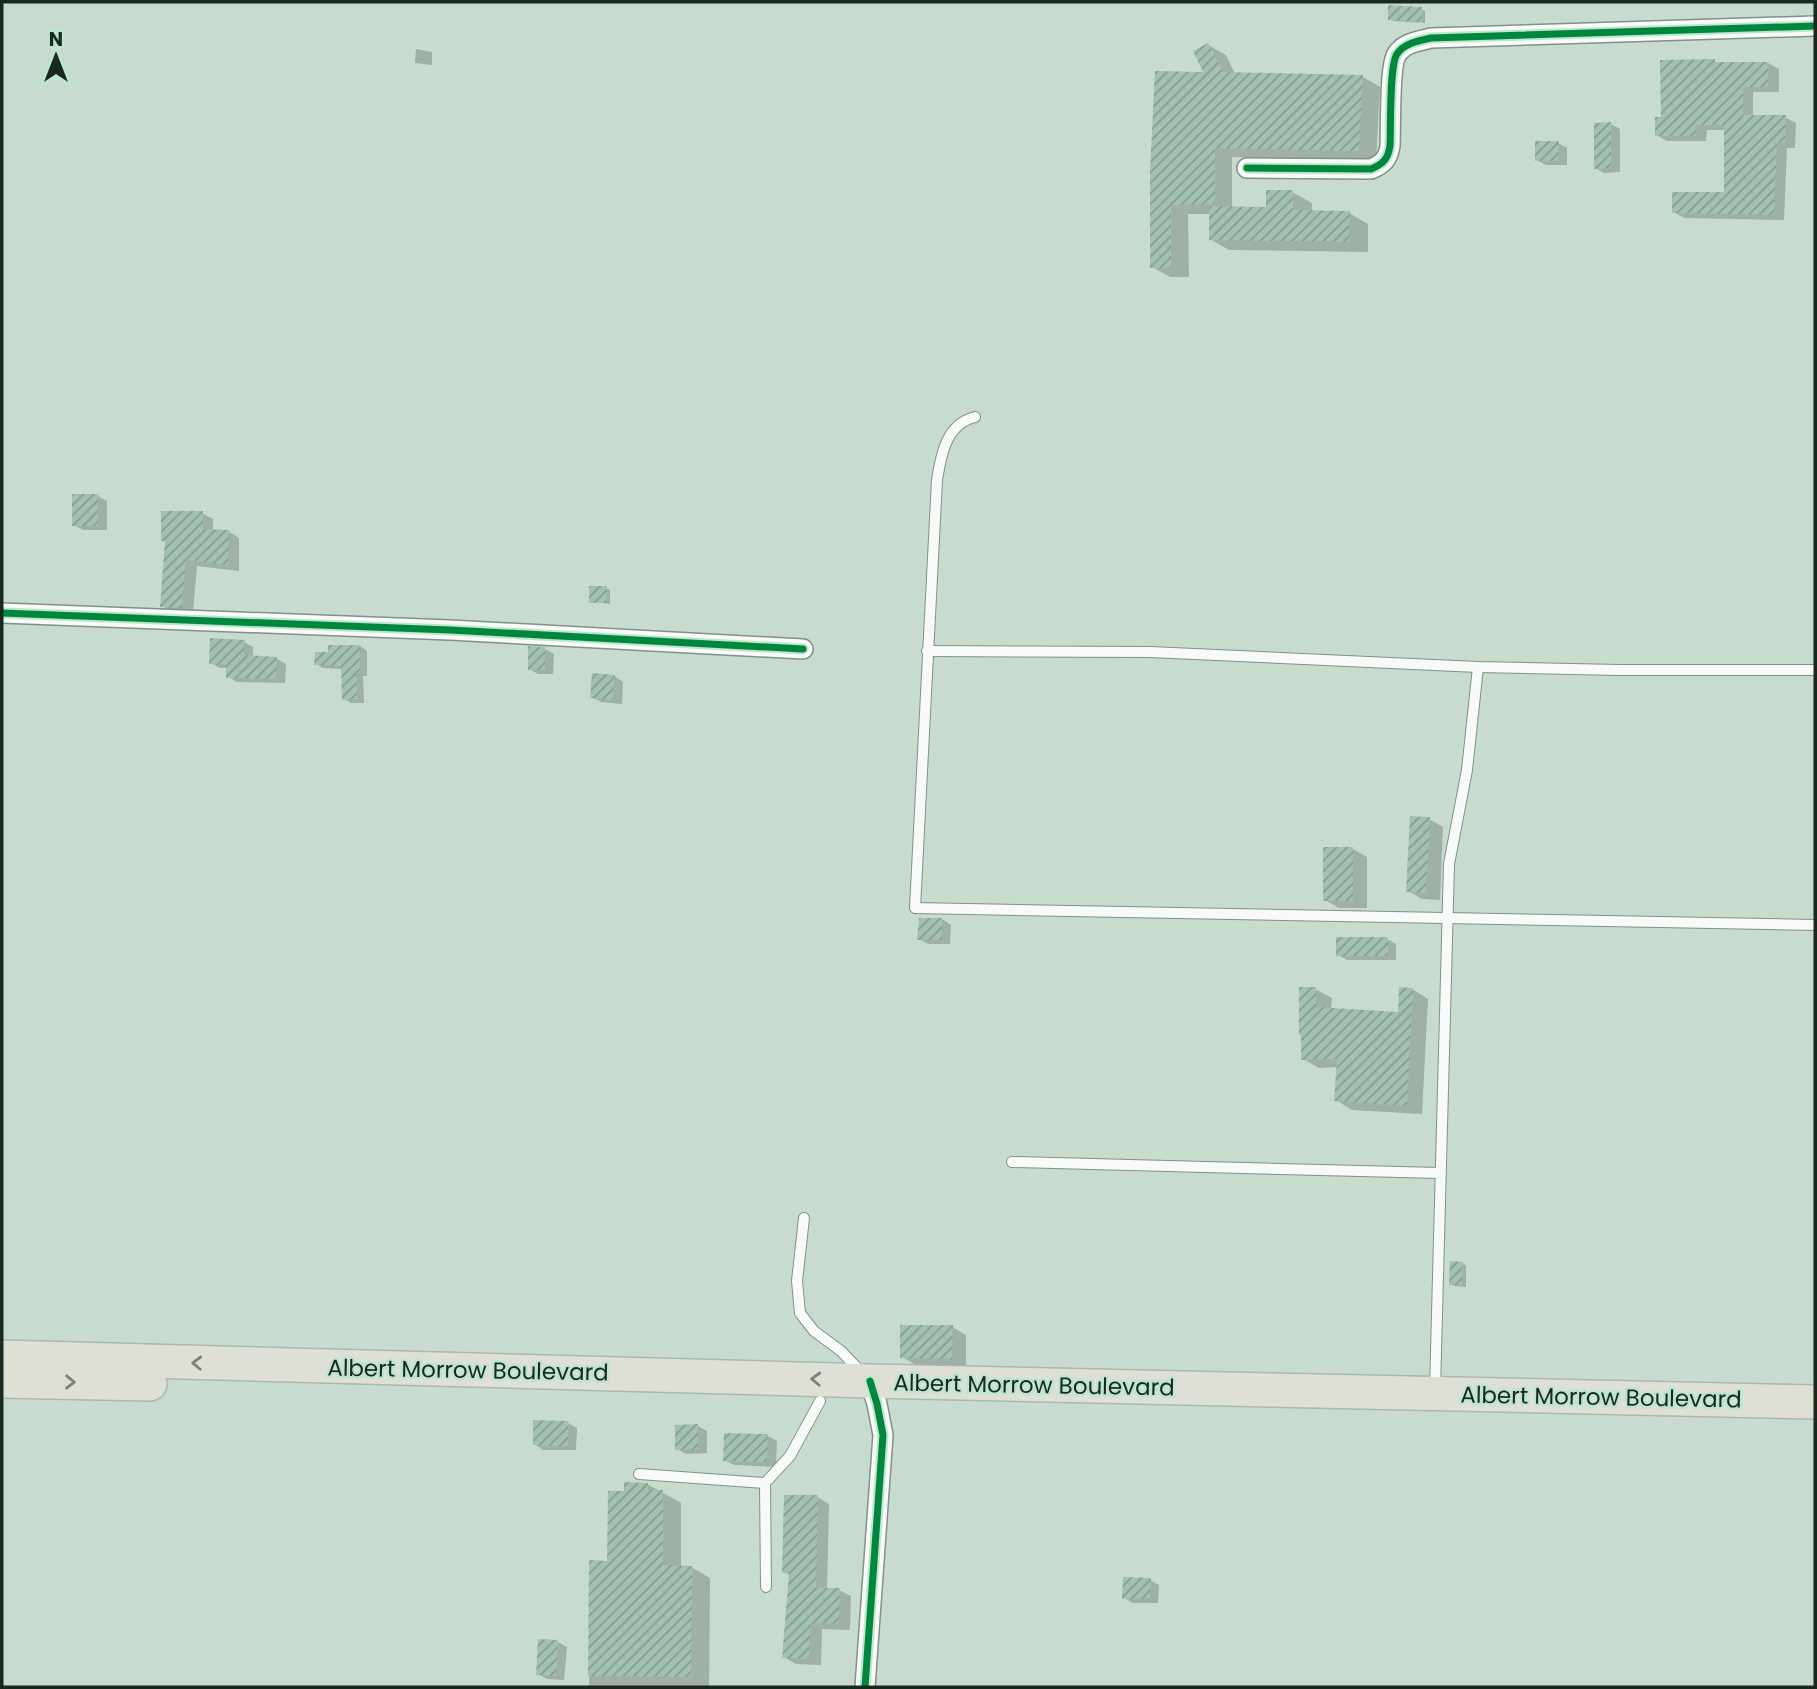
<svg xmlns="http://www.w3.org/2000/svg" width="1817" height="1689" font-family="Poppins,sans-serif">
<defs>
<pattern id="building-hatch" width="6" height="6" patternUnits="userSpaceOnUse" patternTransform="scale(1.75)"><rect width="6" height="6" fill="#a2c1b0"/><path d="M-1 1l2-2M0 6l6-6M5 7l2-2" fill="none" stroke="#839d8f"/></pattern>
</defs>
<rect width="100%" height="100%" fill="#c7dccf"/>
<g fill="#0003">
<path d="M 1421,9 L 1425,11 L 1425,23 L 1394,21 L 1390,19 Z"/>
<path d="M 1208,45 L 1226,55 L 1235,74 L 1363,77 L 1380,87 L 1376,161 L 1232,157 L 1232,208 L 1268,209 L 1292,192 L 1312,203 L 1312,212 L 1349,213 L 1368,224 L 1368,252 L 1229,250 L 1210,239 L 1211,214 L 1188,214 L 1189,277 L 1170,277 L 1152,267 L 1206,73 Z"/>
<path d="M 416,49 L 432,52 L 432,65 L 415,63 Z"/>
<path d="M 1768,63 L 1779,69 L 1779,92 L 1753,92 L 1753,117 L 1785,117 L 1796,123 L 1795,148 L 1787,148 L 1784,220 L 1684,218 L 1674,212 L 1725,194 L 1726,130 L 1707,130 L 1706,141 L 1667,141 L 1656,135 L 1663,119 Z"/>
<path d="M 1611,124 L 1620,129 L 1620,172 L 1604,173 L 1595,168 Z"/>
<path d="M 1558,143 L 1567,148 L 1567,165 L 1546,165 L 1537,160 Z"/>
<path d="M 98,496 L 107,501 L 107,530 L 83,530 L 74,525 Z"/>
<path d="M 202,513 L 213,519 L 213,531 L 228,531 L 239,538 L 239,571 L 197,566 L 193,613 L 173,612 L 162,606 L 167,542 L 163,540 Z"/>
<path d="M 606,588 L 610,590 L 610,604 L 591,602 Z"/>
<path d="M 244,642 L 253,647 L 253,658 L 277,659 L 286,664 L 285,683 L 237,682 L 228,677 L 228,668 L 220,668 L 211,663 Z"/>
<path d="M 360,646 L 367,651 L 367,676 L 363,676 L 364,703 L 351,703 L 344,699 L 342,669 L 323,668 L 316,664 L 330,654 Z"/>
<path d="M 545,649 L 554,654 L 553,674 L 538,674 L 529,669 Z"/>
<path d="M 614,676 L 623,682 L 622,704 L 601,702 L 592,697 Z"/>
<path d="M 1429,819 L 1443,827 L 1440,900 L 1422,899 L 1408,891 Z"/>
<path d="M 1353,849 L 1367,857 L 1367,908 L 1339,908 L 1325,900 Z"/>
<path d="M 942,919 L 951,925 L 950,944 L 928,944 L 919,939 Z"/>
<path d="M 1387,939 L 1396,944 L 1396,960 L 1347,960 L 1338,955 Z"/>
<path d="M 1315,989 L 1332,998 L 1331,1010 L 1400,1014 L 1412,989 L 1428,999 L 1422,1114 L 1352,1110 L 1336,1100 L 1338,1067 L 1319,1068 L 1303,1059 Z"/>
<path d="M 1463,1263 L 1466,1266 L 1466,1287 L 1455,1286 L 1451,1284 Z"/>
<path d="M 952,1327 L 966,1335 L 966,1366 L 916,1365 L 902,1357 Z"/>
<path d="M 568,1423 L 577,1428 L 576,1450 L 543,1450 L 534,1444 Z"/>
<path d="M 698,1426 L 707,1431 L 707,1453 L 686,1454 L 677,1449 Z"/>
<path d="M 768,1436 L 777,1441 L 776,1467 L 734,1465 L 725,1460 Z"/>
<path d="M 647,1484 L 681,1503 L 681,1567 L 691,1567 L 710,1578 L 709,1687 L 589,1687 L 591,1562 L 609,1562 L 626,1493 Z"/>
<path d="M 817,1497 L 829,1504 L 827,1589 L 839,1590 L 851,1596 L 850,1630 L 822,1629 L 821,1665 L 796,1664 L 784,1657 L 791,1576 L 784,1572 Z"/>
<path d="M 1150,1580 L 1159,1585 L 1158,1603 L 1133,1603 L 1124,1598 Z"/>
<path d="M 558,1642 L 567,1647 L 564,1680 L 547,1679 L 538,1674 Z"/>
</g>
<g fill="url(#building-hatch)">
<path d="M 1388,5 L 1422,7 L 1422,22 L 1388,20 Z"/>
<path d="M 1208,43 L 1223,72 L 1363,75 L 1359,151 L 1215,148 L 1215,204 L 1171,205 L 1171,268 L 1150,268 L 1150,171 L 1155,71 L 1203,72 L 1193,51 Z"/>
<path d="M 1715,59 L 1715,62 L 1768,62 L 1768,87 L 1743,87 L 1743,115 L 1786,115 L 1785,143 L 1777,143 L 1774,215 L 1672,213 L 1672,192 L 1724,192 L 1724,125 L 1697,125 L 1696,136 L 1655,136 L 1655,117 L 1661,117 L 1660,60 Z"/>
<path d="M 1611,122 L 1611,168 L 1594,169 L 1594,123 Z"/>
<path d="M 1535,141 L 1559,141 L 1558,161 L 1535,161 Z"/>
<path d="M 1266,190 L 1293,190 L 1293,210 L 1350,211 L 1349,242 L 1209,240 L 1209,206 L 1266,207 Z"/>
<rect x="72" y="494" width="26" height="32"/>
<path d="M 161,511 L 203,511 L 203,529 L 229,530 L 228,565 L 186,560 L 182,608 L 160,607 L 165,541 L 161,541 Z"/>
<path d="M 589,586 L 607,586 L 606,603 L 589,603 Z"/>
<path d="M 210,638 L 245,640 L 244,655 L 277,657 L 276,679 L 226,678 L 226,665 L 209,664 Z"/>
<path d="M 328,645 L 360,645 L 360,672 L 356,672 L 357,699 L 342,700 L 341,666 L 314,665 L 315,652 L 328,652 Z"/>
<path d="M 528,646 L 545,647 L 545,670 L 528,670 Z"/>
<path d="M 592,673 L 615,675 L 613,700 L 590,698 Z"/>
<path d="M 1410,816 L 1430,817 L 1426,893 L 1406,892 Z"/>
<rect x="1323" y="847" width="30" height="54"/>
<path d="M 919,918 L 942,918 L 942,940 L 917,940 Z"/>
<rect x="1336" y="937" width="52" height="19"/>
<path d="M 1299,987 L 1316,987 L 1316,1007 L 1398,1012 L 1399,987 L 1413,988 L 1407,1106 L 1334,1101 L 1337,1059 L 1301,1060 L 1301,1035 L 1299,1035 Z"/>
<path d="M 1450,1261 L 1463,1262 L 1462,1285 L 1449,1285 Z"/>
<path d="M 900,1325 L 953,1325 L 952,1359 L 900,1358 Z"/>
<path d="M 533,1420 L 568,1421 L 568,1446 L 533,1445 Z"/>
<path d="M 698,1424 L 698,1449 L 675,1450 L 675,1425 Z"/>
<path d="M 724,1433 L 768,1434 L 767,1462 L 723,1461 Z"/>
<path d="M 624,1482 L 648,1483 L 648,1490 L 663,1490 L 663,1565 L 692,1566 L 691,1677 L 588,1676 L 589,1560 L 607,1561 L 608,1491 L 624,1491 Z"/>
<path d="M 784,1495 L 818,1495 L 816,1588 L 840,1588 L 839,1624 L 811,1623 L 809,1659 L 782,1658 L 789,1573 L 782,1573 Z"/>
<path d="M 1123,1577 L 1151,1578 L 1150,1598 L 1122,1599 Z"/>
<path d="M 538,1639 L 558,1640 L 556,1676 L 536,1675 Z"/>
</g>
<g fill="none" stroke-linecap="round" stroke-linejoin="round">
<g stroke="#819288" stroke-width="12">
<g id="service">
<path d="M 975,417 C 946,424 941,455 937,480 L 915,908 L 1815,925"/>
<path d="M 927,651 L 1150,652 L 1478,667 L 1619,670 L 1815,670"/>
<path d="M 1012,1162 L 1440,1173"/>
<path d="M 804,1218 L 797,1281 L 800,1313 L 814,1331 L 841,1351 L 861,1372"/>
<path d="M 1435,1389 L 1449,864 L 1467,770 L 1478,667"/>
<path d="M 639,1474 L 765,1483"/>
<path d="M 766,1587 L 765,1483 L 790,1456 L 820,1401"/>
</g>
</g>
<g stroke="#819288" stroke-width="22">
<g id="minor">
<path d="M 1247,168 L 1371,169 C 1383,164 1388,159 1390,146 C 1391,129 1389,65 1397,54 C 1404,43 1419,41 1431,38 L 1815,26"/>
<path d="M 2,613 L 450,630 L 803,649"/>
<path d="M 865,1687 L 883,1435 L 877,1404 L 870,1381"/>
</g>
</g>
<g stroke="#adb8b1" stroke-width="36">
<g id="trunk">
<path d="M 2,1357 L 870,1381 L 1815,1402"/>
<path d="M 2,1381 L 150,1384"/>
</g>
</g>
<use href="#service" stroke="#f7faf8" stroke-width="10"/>
<use href="#minor" stroke="#f7faf8" stroke-width="19"/>
<use href="#trunk" stroke="#dfe0d4" stroke-width="33"/>
<g stroke="#bee5cd" stroke-width="11">
<g id="cycleway">
<path d="M 1247,168 L 1371,169 C 1383,164 1388,159 1390,146 C 1391,129 1389,65 1397,54 C 1404,43 1419,41 1431,38 L 1815,26"/>
<path d="M 2,613 L 450,630 L 803,649"/>
<path d="M 865,1687 L 883,1435 L 877,1404 L 870,1381"/>
</g>
</g>
<use href="#cycleway" stroke="#00873e" stroke-width="7"/>
</g>
<defs><path id="oneway-chevron" d="M-2-3.5L2.5 0L-2 3.5" fill="none" stroke-width="1.6" stroke-linecap="round" stroke-linejoin="round" transform="scale(1.75)"/></defs>
<g stroke="#7c847a">
<use href="#oneway-chevron" transform="translate(197 1363) rotate(-178)"/>
<use href="#oneway-chevron" transform="translate(816 1379) rotate(-178)"/>
<use href="#oneway-chevron" transform="translate(70 1382) rotate(1)"/>
</g>
<g text-anchor="middle" stroke-width="5" stroke-linejoin="round" paint-order="stroke">
<g font-size="23" fill="#192920" stroke="#bee5cd">
<text transform="translate(468 1370) rotate(1)" y="8">Albert Morrow Boulevard</text>
<text transform="translate(1034 1385) rotate(1)" y="8">Albert Morrow Boulevard</text>
<text transform="translate(1601 1397) rotate(1)" y="8">Albert Morrow Boulevard</text>
</g>
</g>
<rect width="1817" height="1689" fill="none" stroke="#192920" stroke-width="7"/>
<g transform="translate(56 56)" stroke="#bee5cd" stroke-width="5" paint-order="stroke">
<path d="M0-5L12 26L0 18L-12 26Z" fill="#192920"/>
<text y="-10" font-size="19" font-weight="bold" text-anchor="middle" fill="#192920">N</text>
</g>
</svg>
